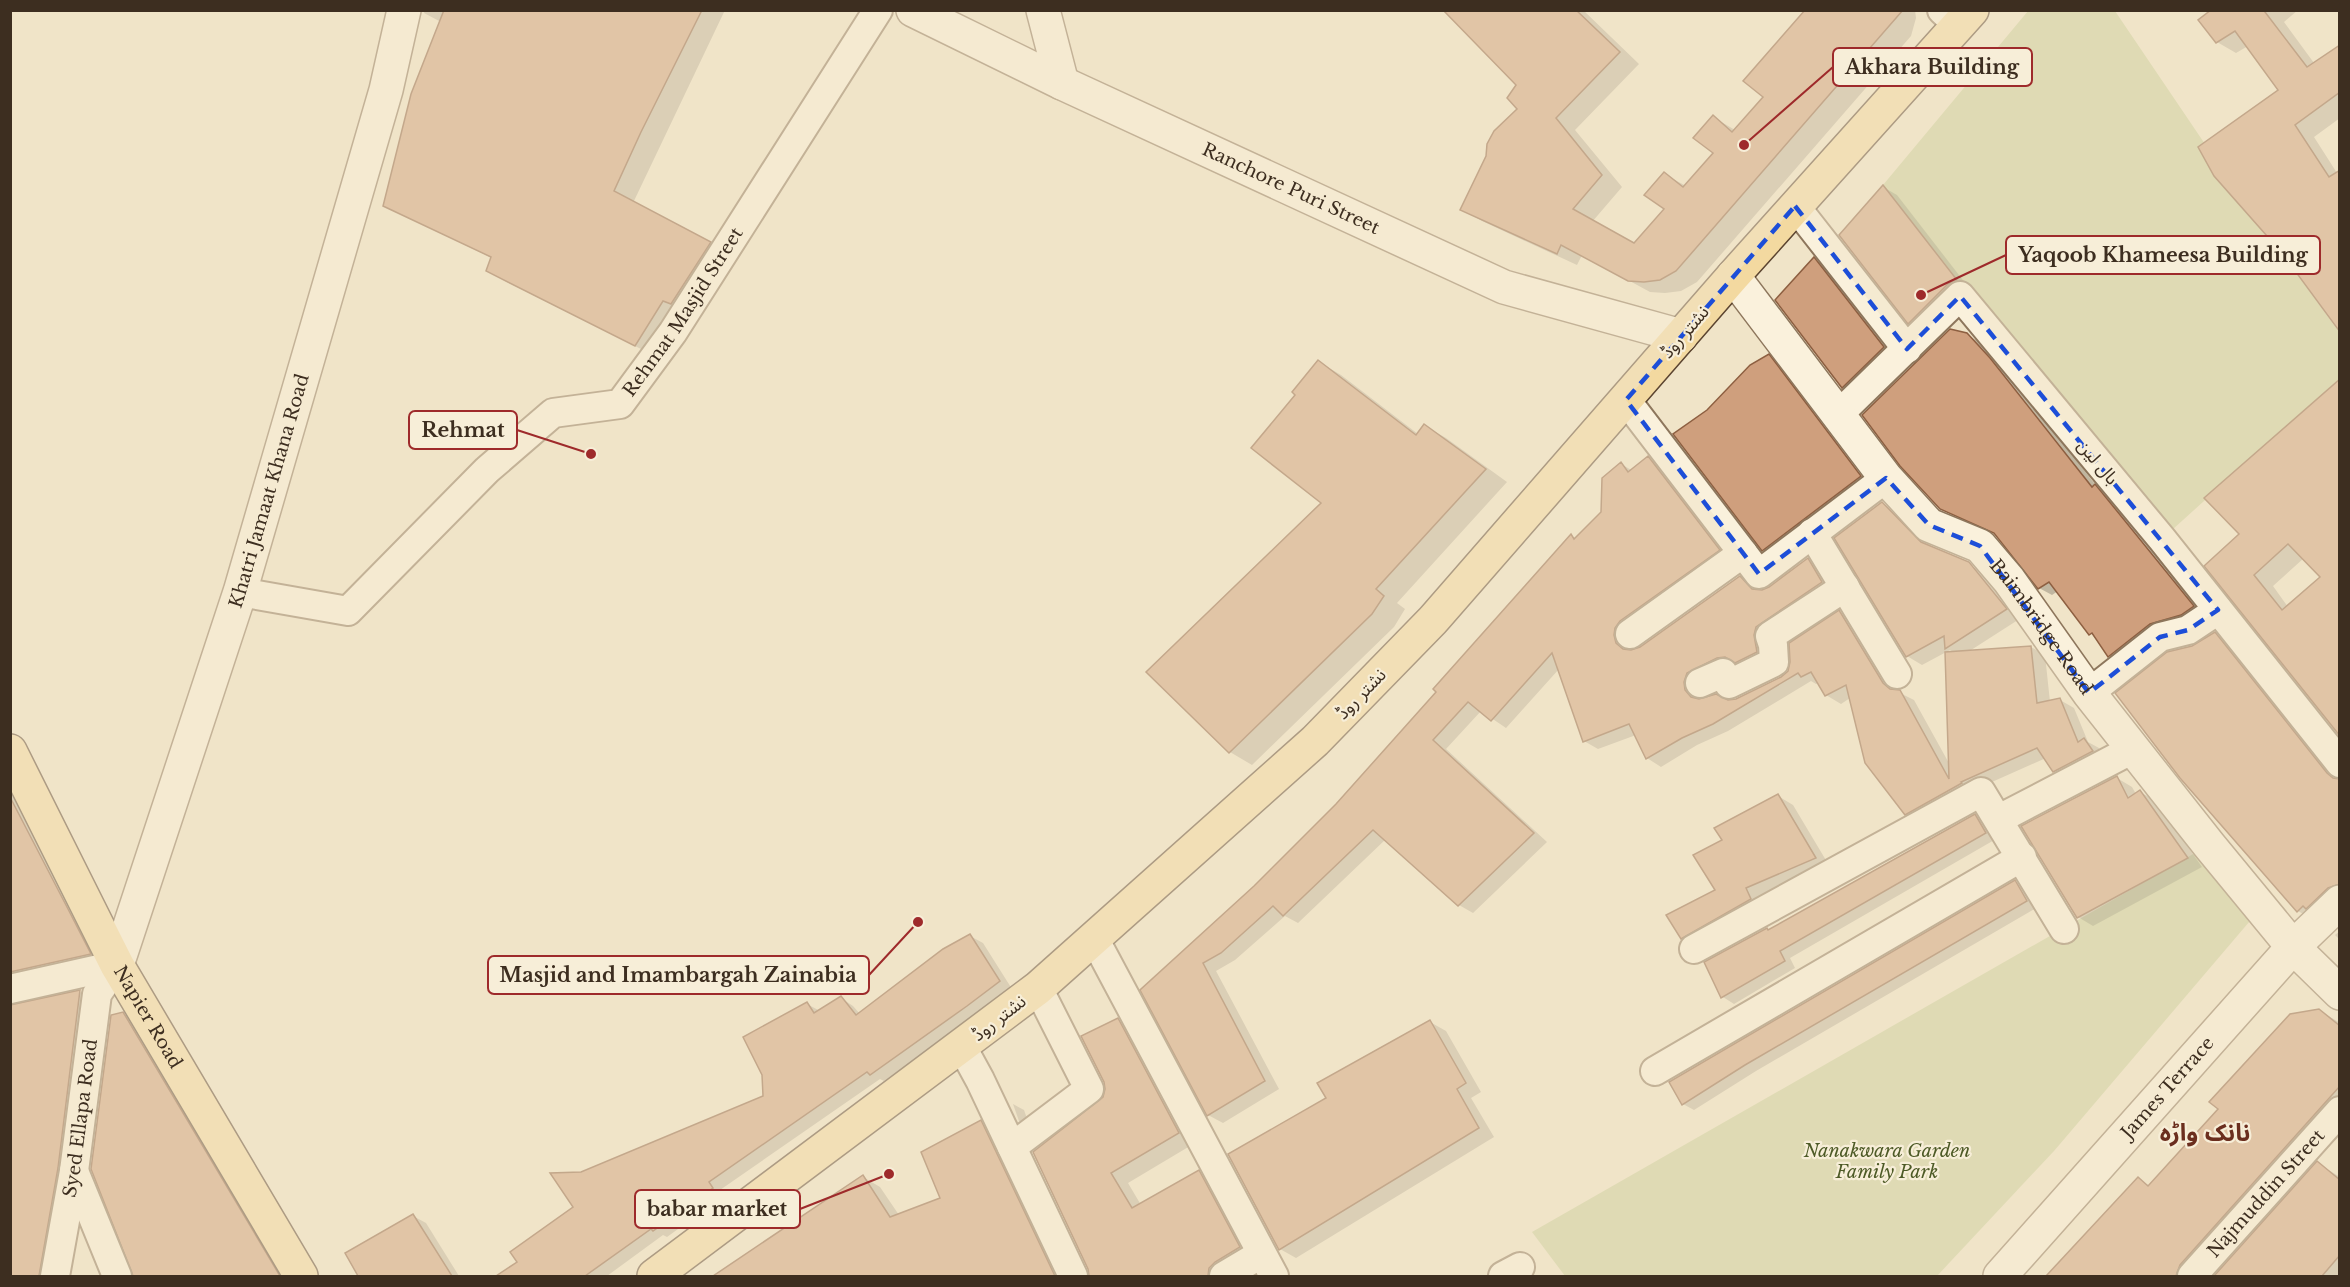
<svg xmlns="http://www.w3.org/2000/svg" width="2350" height="1287" font-family="'Libre Baskerville','Noto Sans Arabic',serif">
<rect width="100%" height="100%" fill="#f0e4c8"/>
<g fill="#c9cf9b">
<path d="M 2028,11 L 2115,11 L 2232,184 L 2339,332 L 2339,379 L 2162,539 L 1883,185 Z"/>
<path d="M 2209,845 L 2261,908 L 2054,1151 L 1937,1276 L 1565,1276 L 1532,1232 Z"/>
</g>
<g fill="#0003" fill-rule="evenodd">
<path d="M 425,10 L 725,10 L 633,203 L 729,254 L 655,356 L 507,282 L 488,271 L 492,258 L 384,206 L 441,22 L 424,13 Z"/>
<path d="M 1445,10 L 1583,10 L 1639,64 L 1575,130 L 1622,187 L 1592,222 L 1634,245 L 1666,209 L 1664,174 L 1686,186 L 1715,153 L 1713,117 L 1735,130 L 1765,97 L 1807,10 L 1915,10 L 1916,18 L 1911,36 L 1697,282 L 1681,291 L 1665,293 L 1650,292 L 1582,255 L 1577,265 L 1482,221 L 1462,209 L 1519,109 L 1517,85 Z"/>
<path d="M 2214,10 L 2298,10 L 2284,22 L 2314,63 L 2340,54 L 2340,118 L 2314,137 L 2337,173 L 2340,330 L 2280,90 L 2248,46 L 2236,53 L 2217,42 Z"/>
<path d="M 1883,187 L 1897,195 L 1969,288 L 1922,330 L 1909,322 Z"/>
<path d="M 1814,259 L 1828,267 L 1898,356 L 1857,396 L 1843,387 Z"/>
<path d="M 1966,334 L 1979,342 L 2003,367 L 2098,488 L 2107,493 L 2205,613 L 2121,663 L 2109,656 L 2058,591 L 2052,595 L 2039,588 L 1997,535 L 1941,508 Z"/>
<path d="M 1769,356 L 1786,366 L 1877,486 L 1780,559 L 1763,550 L 1708,411 Z"/>
<path d="M 1319,362 L 1341,375 L 1418,434 L 1425,426 L 1446,438 L 1507,482 L 1397,603 L 1405,609 L 1394,627 L 1252,765 L 1230,752 L 1148,672 L 1324,503 L 1298,395 Z"/>
<path d="M 2340,381 L 2340,733 L 2206,566 L 2241,534 ZM 2304,558 L 2322,577 L 2288,607 L 2273,586 Z"/>
<path d="M 1648,458 L 1663,466 L 1733,558 L 1627,644 L 1630,652 L 1640,649 L 1740,578 L 1759,591 L 1770,588 L 1808,560 L 1822,568 L 1836,590 L 1770,635 L 1770,660 L 1732,665 L 1697,690 L 1699,701 L 1736,700 L 1782,678 L 1839,612 L 1854,620 L 1896,691 L 1914,700 L 1950,765 L 1955,653 L 1950,650 L 1922,665 L 1907,656 L 1882,503 L 1898,512 L 1933,548 L 1984,572 L 2021,618 L 1968,652 L 2031,647 L 2045,655 L 2050,702 L 2060,700 L 2074,708 L 2088,742 L 2099,748 L 2106,760 L 2068,779 L 2054,771 L 2046,758 L 1974,790 L 1920,822 L 1906,814 L 1850,698 L 1841,704 L 1826,695 L 1819,683 L 1816,684 L 1811,681 L 1728,731 L 1697,745 L 1661,767 L 1647,758 L 1636,735 L 1598,749 L 1584,741 L 1559,669 L 1506,728 L 1481,711 L 1446,749 L 1547,842 L 1473,913 L 1459,905 L 1386,839 L 1298,923 L 1285,916 L 1235,960 L 1216,971 L 1279,1089 L 1223,1123 L 1208,1115 L 1142,990 L 1255,887 L 1337,805 L 1439,692 L 1571,536 L 1577,539 L 1602,512 L 1621,464 L 1633,471 Z"/>
<path d="M 2215,634 L 2234,645 L 2340,777 L 2340,906 L 2317,922 L 2298,911 L 2193,647 Z"/>
<path d="M 2117,778 L 2132,787 L 2136,794 L 2140,792 L 2155,800 L 2202,867 L 2093,926 L 2078,917 Z"/>
<path d="M 10,780 L 104,962 L 10,989 Z"/>
<path d="M 1778,796 L 1793,805 L 1830,867 L 1697,947 L 1682,938 L 1717,891 Z"/>
<path d="M 1975,816 L 1986,822 L 1996,839 L 1790,958 L 1795,968 L 1734,1004 L 1723,997 L 1706,963 L 1769,931 Z"/>
<path d="M 2015,882 L 2026,888 L 2038,907 L 1756,1071 L 1694,1110 L 1683,1104 Z"/>
<path d="M 2340,931 L 2340,940 L 2335,935 Z"/>
<path d="M 970,936 L 983,943 L 1012,989 L 884,1081 L 880,1079 L 720,1190 L 725,1195 L 667,1237 L 663,1235 L 607,1276 L 499,1276 L 519,1263 L 576,1207 L 582,1173 L 765,1097 L 807,1004 L 820,1011 L 841,998 L 853,1006 L 860,1014 Z"/>
<path d="M 80,992 L 94,1000 L 54,1276 L 10,1276 L 10,1007 Z"/>
<path d="M 2319,1010 L 2340,1023 L 2340,1116 L 2197,1276 L 2049,1276 L 2138,1179 L 2150,1186 Z"/>
<path d="M 123,1014 L 134,1020 L 284,1276 L 135,1276 Z"/>
<path d="M 1118,1020 L 1135,1030 L 1195,1143 L 1128,1183 L 1141,1205 L 1199,1172 L 1216,1182 L 1256,1257 L 1228,1276 L 1091,1276 L 1089,1268 L 1105,1098 Z"/>
<path d="M 1430,1022 L 1446,1031 L 1481,1092 L 1471,1098 L 1494,1137 L 1296,1258 L 1280,1249 L 1328,1099 Z"/>
<path d="M 1013,1104 L 1024,1110 L 1030,1127 L 1019,1121 Z"/>
<path d="M 981,1122 L 998,1131 L 1067,1276 L 716,1276 L 863,1177 L 880,1187 L 899,1215 L 942,1199 Z"/>
<path d="M 2317,1163 L 2340,1177 L 2340,1276 L 2216,1276 Z"/>
<path d="M 413,1216 L 426,1223 L 459,1276 L 360,1276 L 347,1254 Z"/>
</g>
<g fill="#cf9f7d" stroke="#8d5f41" stroke-width="1.5" fill-rule="evenodd">
<path d="M 444,10 L 702,10 L 641,132 L 614,191 L 711,242 L 671,304 L 663,301 L 635,346 L 486,271 L 491,257 L 383,206 L 411,94 Z"/>
<path d="M 1443,10 L 1576,10 L 1620,52 L 1556,118 L 1602,175 L 1573,209 L 1634,243 L 1664,209 L 1644,195 L 1664,172 L 1683,187 L 1713,153 L 1693,138 L 1713,115 L 1732,132 L 1763,97 L 1743,81 L 1805,10 L 1903,10 L 1676,271 L 1660,280 L 1644,282 L 1628,281 L 1561,245 L 1557,254 L 1460,210 L 1486,156 L 1487,144 L 1494,131 L 1517,109 L 1507,98 L 1516,85 Z"/>
<path d="M 2211,10 L 2267,10 L 2265,12 L 2307,67 L 2340,45 L 2340,92 L 2295,125 L 2329,177 L 2340,170 L 2340,332 L 2282,253 L 2214,176 L 2198,147 L 2278,90 L 2235,31 L 2216,43 L 2198,20 Z"/>
<path d="M 1883,185 L 1957,280 L 1948,284 L 1908,324 L 1839,235 Z"/>
<path d="M 1814,257 L 1884,347 L 1842,388 L 1775,300 Z"/>
<path d="M 1950,329 L 1967,333 L 1990,358 L 2092,487 L 2095,484 L 2194,606 L 2181,615 L 2150,624 L 2108,657 L 2092,633 L 2089,635 L 2049,582 L 2038,589 L 1994,533 L 1940,509 L 1900,466 L 1862,415 Z"/>
<path d="M 1769,354 L 1861,476 L 1762,551 L 1673,434 L 1707,410 L 1750,365 Z"/>
<path d="M 1318,360 L 1416,435 L 1424,424 L 1486,469 L 1376,589 L 1384,596 L 1372,614 L 1229,753 L 1146,672 L 1321,503 L 1251,448 L 1295,395 L 1292,392 Z"/>
<path d="M 2340,379 L 2340,736 L 2204,566 L 2239,534 L 2204,498 ZM 2288,544 L 2320,577 L 2282,610 L 2254,575 Z"/>
<path d="M 1648,456 L 1720,550 L 1620,621 L 1615,628 L 1614,635 L 1616,643 L 1623,649 L 1631,650 L 1640,647 L 1740,576 L 1752,589 L 1762,590 L 1769,587 L 1808,558 L 1822,582 L 1756,627 L 1754,635 L 1757,652 L 1735,663 L 1725,657 L 1717,658 L 1687,673 L 1684,682 L 1685,690 L 1691,697 L 1699,699 L 1716,694 L 1728,700 L 1736,699 L 1781,677 L 1788,671 L 1790,662 L 1789,643 L 1839,610 L 1883,683 L 1890,689 L 1900,690 L 1949,779 L 1945,652 L 2031,646 L 2037,703 L 2060,698 L 2078,742 L 2084,738 L 2093,751 L 2053,772 L 2037,748 L 1961,782 L 1962,783 L 1905,815 L 1865,763 L 1846,685 L 1825,696 L 1811,672 L 1801,677 L 1798,673 L 1713,724 L 1682,738 L 1646,759 L 1629,724 L 1583,742 L 1552,653 L 1491,721 L 1468,702 L 1433,740 L 1534,833 L 1458,906 L 1373,830 L 1283,916 L 1273,906 L 1221,953 L 1203,963 L 1265,1081 L 1207,1116 L 1140,990 L 1254,886 L 1336,804 L 1436,692 L 1433,689 L 1571,534 L 1574,539 L 1601,512 L 1602,478 L 1621,462 L 1628,472 Z"/>
<path d="M 1882,502 L 1921,542 L 1969,562 L 2007,609 L 1945,649 L 1944,636 L 1906,657 L 1834,538 Z"/>
<path d="M 2215,632 L 2327,773 L 2333,778 L 2340,779 L 2340,884 L 2328,888 L 2306,909 L 2303,906 L 2297,912 L 2180,778 L 2115,693 L 2167,652 L 2192,646 Z"/>
<path d="M 2117,776 L 2128,798 L 2140,790 L 2188,858 L 2077,918 L 2021,826 Z"/>
<path d="M 1778,794 L 1816,858 L 1746,888 L 1751,899 L 1681,939 L 1666,915 L 1715,890 L 1693,855 L 1722,840 L 1714,828 Z"/>
<path d="M 10,797 L 68,909 L 91,954 L 10,972 Z"/>
<path d="M 1975,814 L 1986,833 L 1780,951 L 1785,961 L 1721,998 L 1704,962 L 1767,928 L 1768,930 Z"/>
<path d="M 2015,880 L 2027,901 L 1745,1065 L 1682,1105 L 1669,1082 Z"/>
<path d="M 970,934 L 1000,981 L 967,1006 L 870,1075 L 867,1072 L 709,1182 L 713,1188 L 653,1231 L 651,1229 L 585,1276 L 496,1276 L 517,1262 L 510,1252 L 573,1207 L 550,1173 L 581,1172 L 763,1096 L 762,1075 L 743,1037 L 807,1002 L 814,1013 L 841,996 L 856,1015 L 943,949 Z"/>
<path d="M 80,990 L 58,1168 L 39,1276 L 10,1276 L 10,1005 Z"/>
<path d="M 2319,1009 L 2340,1026 L 2340,1086 L 2180,1265 L 2176,1276 L 2046,1276 L 2138,1177 L 2148,1186 L 2218,1109 L 2209,1102 L 2290,1014 Z"/>
<path d="M 123,1012 L 280,1276 L 133,1276 L 91,1169 L 111,1015 Z"/>
<path d="M 1118,1018 L 1179,1133 L 1111,1173 L 1132,1208 L 1199,1170 L 1240,1247 L 1215,1262 L 1209,1268 L 1208,1276 L 1089,1276 L 1088,1269 L 1033,1152 L 1103,1097 L 1105,1089 L 1104,1082 L 1081,1036 Z"/>
<path d="M 1430,1020 L 1466,1083 L 1457,1089 L 1479,1128 L 1279,1250 L 1228,1154 L 1326,1098 L 1317,1083 Z"/>
<path d="M 981,1120 L 1055,1276 L 713,1276 L 863,1175 L 890,1217 L 940,1198 L 921,1152 Z"/>
<path d="M 2317,1161 L 2340,1180 L 2340,1255 L 2322,1276 L 2214,1276 Z"/>
<path d="M 413,1214 L 452,1276 L 358,1276 L 345,1253 Z"/>
</g>
<g fill="none" stroke-linecap="round" stroke-linejoin="round">
<g stroke="#8d765c" stroke-width="32">
<g id="minor">
<path d="M 1942,10 L 1958,25"/>
<path d="M 1795,206 L 1907,349"/>
<path d="M 1626,400 L 1759,574 L 1886,478"/>
<path d="M 1838,415 L 1960,296 L 2162,539 L 2340,763"/>
<path d="M 1812,533 L 1897,674"/>
<path id="s1" d="M 240,592 L 348,611 L 487,470 L 553,413 L 620,404 L 673,332 L 878,10"/>
<path d="M 1630,634 L 1743,553"/>
<path d="M 1700,683 L 1723,673 L 1729,684 L 1774,662 L 1773,645 L 1770,636 L 1845,587"/>
<path d="M 2089,693 L 2160,637 L 2188,630 L 2218,610"/>
<path d="M 1999,819 L 2133,749"/>
<path d="M 1094,938 L 1274,1276"/>
<path d="M 1694,949 L 1981,792 L 2064,929"/>
<path d="M 10,989 L 117,965"/>
<path d="M 962,1047 L 980,1080 L 1073,1276"/>
<path d="M 1655,1071 L 2022,857"/>
<path d="M 1012,1147 L 1089,1089 L 1038,988"/>
<path d="M 74,1171 L 117,1276"/>
<path id="s2" d="M 55,1276 L 74,1171 L 97,994 L 117,965"/>
<path d="M 1224,1276 L 1261,1254"/>
<path d="M 1503,1276 L 1520,1267"/>
<path id="s3" d="M 2192,1276 L 2340,1111"/>
</g>
</g>
<g stroke="#8d765c" stroke-width="36">
<g id="tertiary">
<path id="s4" d="M 913,10 L 1062,83 L 1504,287 L 1681,336"/>
<path d="M 1043,10 L 1062,83"/>
<path id="s5" d="M 1733,276 L 1886,478 L 1929,525 L 1980,546 L 2009,580 L 2089,693 L 2209,845 L 2293,947 L 2340,993"/>
<path id="s6" d="M 117,965 L 240,592 L 386,90 L 404,10"/>
<path id="s7" d="M 2000,1276 L 2293,947 L 2340,902"/>
</g>
</g>
<g stroke="#5b4430" stroke-width="36">
<g id="primary">
<path id="s8" d="M 10,751 L 117,965 L 301,1276"/>
<path d="M 654,1276 L 1038,988 L 1315,741 L 1433,620 L 1733,276 L 1972,10"/>
</g>
</g>
<use href="#minor" stroke="#faf1dc" stroke-width="28"/>
<use href="#tertiary" stroke="#faf1dc" stroke-width="33"/>
<use href="#primary" stroke="#f3d9a0" stroke-width="33"/>
</g>
<path d="M0 0H2350V1287H0ZM 1795,206 L 1907,349 L 1960,296 L 2218,610 L 2188,630 L 2160,637 L 2089,693 L 1980,546 L 1929,525 L 1886,478 L 1759,574 L 1626,400 Z" fill="#f0e4c8" fill-opacity=".55" fill-rule="evenodd"/>
<path fill="none" stroke="#1d4ed8" stroke-width="4.5" stroke-dasharray="12 8" stroke-linejoin="round" d="M 1795,206 L 1907,349 L 1960,296 L 2218,610 L 2188,630 L 2160,637 L 2089,693 L 1980,546 L 1929,525 L 1886,478 L 1759,574 L 1626,400 Z"/>
<g text-anchor="middle" stroke-width="4.5" stroke-linejoin="round" paint-order="stroke">
<g font-size="18" fill="#3d2e20" stroke="#f7eed8">
<text dy="6" stroke="none"><textPath href="#s4" startOffset="418">Ranchore Puri Street</textPath></text>
<text dy="6" stroke="none"><textPath href="#s1" startOffset="574">Rehmat Masjid Street</textPath></text>
<text transform="translate(1685 332) rotate(-49)" y="6">نشتر روڈ</text>
<text transform="translate(2098 462) rotate(50)" y="6">بال لین</text>
<text dy="6" stroke="none"><textPath href="#s6" startOffset="498">Khatri Jamaat Khana Road</textPath></text>
<text dy="6" stroke="none"><textPath href="#s5" startOffset="474">Baimbridge Road</textPath></text>
<text transform="translate(1361 694) rotate(-46)" y="6">نشتر روڈ</text>
<text dy="6" stroke="none"><textPath href="#s8" startOffset="300">Napier Road</textPath></text>
<text transform="translate(999 1018) rotate(-38)" y="6">نشتر روڈ</text>
<text dy="6" stroke="none"><textPath href="#s7" startOffset="252">James Terrace</textPath></text>
<text dy="6" stroke="none"><textPath href="#s2" startOffset="160">Syed Ellapa Road</textPath></text>
<text dy="6" stroke="none"><textPath href="#s3" startOffset="111">Najmuddin Street</textPath></text>
</g>
<g font-size="18" font-style="italic" fill="#4d5a26" stroke="#f7eed8">
<text x="1887" y="1157">Nanakwara Garden<tspan x="1887" dy="21">Family Park</tspan></text>
</g>
<g font-size="24" font-weight="bold" fill="#6b2e1e" stroke="#f7eed8">
<text x="2205" y="1141">نانک واڑہ</text>
</g>
</g>
<path fill="none" stroke="#9e2a2b" stroke-width="2" d="M1744 145L1833 67M1921 295L2006 255M591 454L517 430M918 922L869 975M889 1174L800 1209"/>
<g fill="#9e2a2b" stroke="#f7eed8" stroke-width="2">
<circle cx="1744" cy="145" r="6"/>
<circle cx="1921" cy="295" r="6"/>
<circle cx="591" cy="454" r="6"/>
<circle cx="918" cy="922" r="6"/>
<circle cx="889" cy="1174" r="6"/>
</g>
<g fill="#f7eed8" stroke="#9e2a2b" stroke-width="2">
<rect x="1833" y="48" width="199" height="38" rx="6"/>
<rect x="2006" y="236" width="314" height="38" rx="6"/>
<rect x="409" y="411" width="108" height="38" rx="6"/>
<rect x="488" y="956" width="381" height="38" rx="6"/>
<rect x="635" y="1190" width="165" height="38" rx="6"/>
</g>
<g font-size="20" text-anchor="middle" font-weight="bold" fill="#3d2e20">
<text x="1932" y="74">Akhara Building</text>
<text x="2163" y="262">Yaqoob Khameesa Building</text>
<text x="463" y="437">Rehmat</text>
<text x="678" y="982">Masjid and Imambargah Zainabia</text>
<text x="717" y="1216">babar market</text>
</g>
<rect width="2350" height="1287" fill="none" stroke="#3d2e20" stroke-width="24"/>
</svg>
